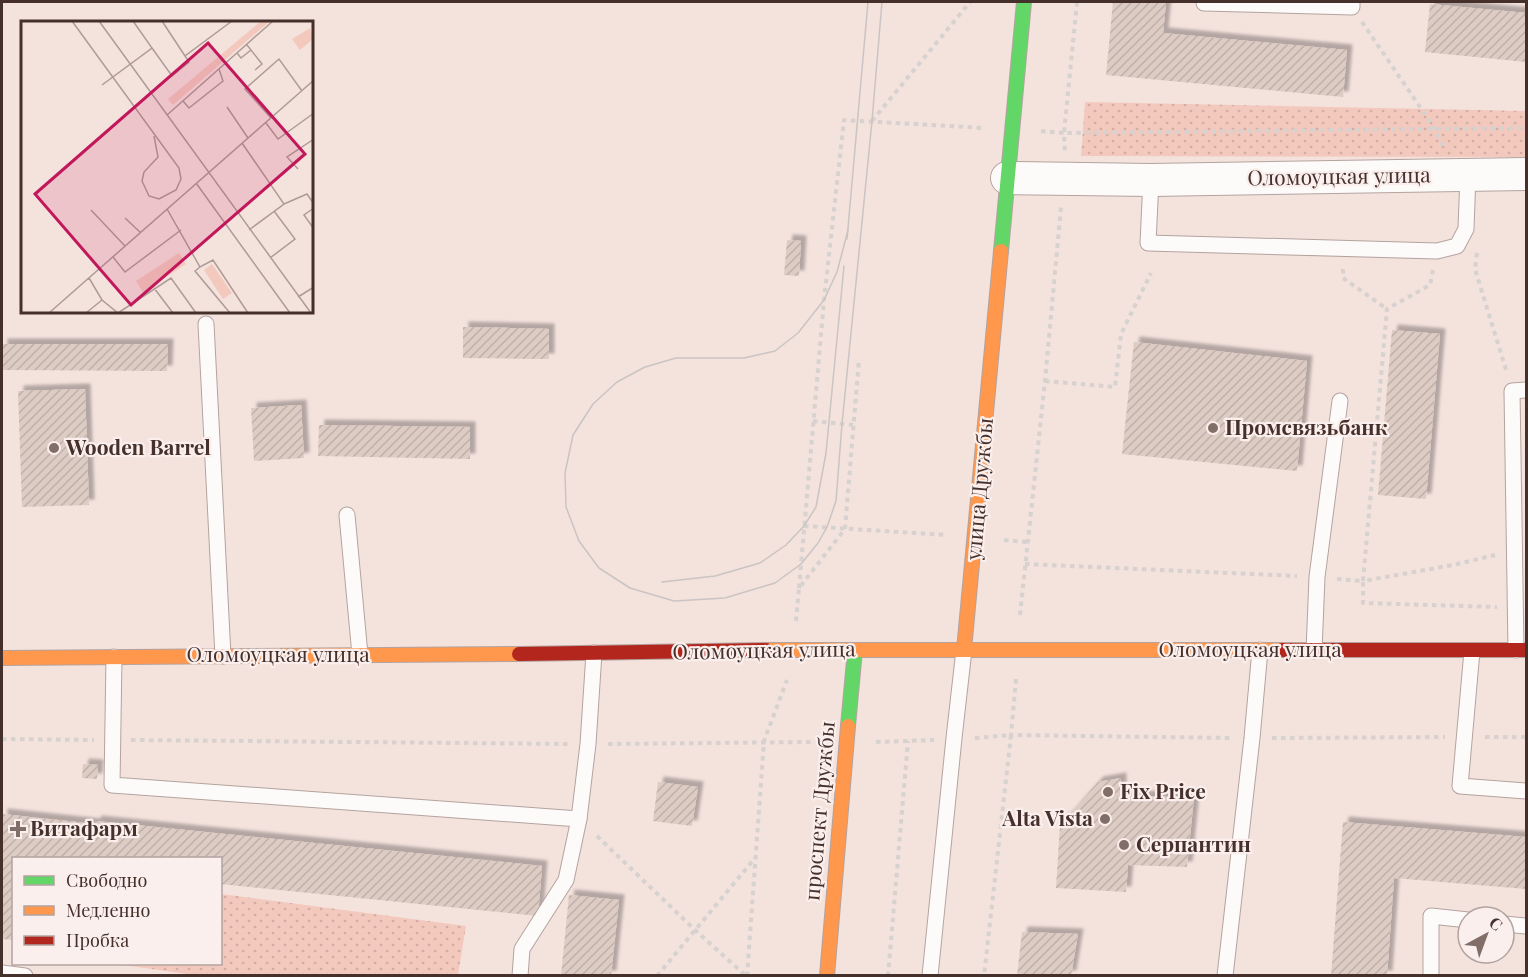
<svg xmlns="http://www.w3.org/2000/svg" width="1528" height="977" font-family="'Playfair Display',serif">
<defs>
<pattern id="green-dots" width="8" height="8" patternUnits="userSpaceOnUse" patternTransform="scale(1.5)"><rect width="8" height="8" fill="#f3c9be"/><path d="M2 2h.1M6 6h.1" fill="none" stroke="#d2ada3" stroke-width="1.8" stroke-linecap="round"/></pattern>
<pattern id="building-hatch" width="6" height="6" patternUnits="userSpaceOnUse" patternTransform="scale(1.5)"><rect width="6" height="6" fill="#ddccc4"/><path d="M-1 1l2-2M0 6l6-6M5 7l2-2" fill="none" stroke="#bfb0a9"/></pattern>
<filter id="shadow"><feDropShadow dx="5.5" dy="-5.5" stdDeviation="1.5" flood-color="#0004"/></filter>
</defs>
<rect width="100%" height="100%" fill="#f4e2dd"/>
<g fill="url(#green-dots)">
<path d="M 1085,102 L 1526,111 L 1526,157 L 1081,156 Z"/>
<path d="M 221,894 L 466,926 L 458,975 L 201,976 L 116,964 L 220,964 Z"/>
</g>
<g fill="url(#building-hatch)" filter="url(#shadow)">
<path d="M 1113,2 L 1166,2 L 1163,33 L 1347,50 L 1343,97 L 1106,75 Z"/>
<path d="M 1430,4 L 1526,13 L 1526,62 L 1425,52 Z"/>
<path d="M 787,240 L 801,241 L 799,276 L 784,275 Z"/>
<path d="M 463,327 L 549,329 L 549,359 L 463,358 Z"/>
<path d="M 1392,330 L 1440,334 L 1426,499 L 1378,495 Z"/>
<path d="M 1134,342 L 1307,361 L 1297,471 L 1122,454 Z"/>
<path d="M 2,344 L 168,344 L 167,371 L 2,370 Z"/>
<path d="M 85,389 L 89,505 L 22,507 L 18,391 Z"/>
<path d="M 301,405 L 304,458 L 254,461 L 251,408 Z"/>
<path d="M 319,425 L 470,427 L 470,459 L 318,456 Z"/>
<path d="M 83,764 L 98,765 L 97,779 L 82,778 Z"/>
<path d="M 1121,778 L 1121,796 L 1194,797 L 1187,867 L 1128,865 L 1126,892 L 1056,888 L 1060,825 L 1098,782 Z"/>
<path d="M 658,782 L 698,787 L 692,826 L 653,821 Z"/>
<path d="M 2,814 L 95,824 L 96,821 L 542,866 L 538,916 L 220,884 L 220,858 L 14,858 L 14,940 L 2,939 Z"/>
<path d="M 1343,822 L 1526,837 L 1526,889 L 1394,878 L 1387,976 L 1331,976 Z"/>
<path d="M 569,895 L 619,900 L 611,976 L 561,976 Z"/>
<path d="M 1022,932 L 1078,934 L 1071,976 L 1017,976 Z"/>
</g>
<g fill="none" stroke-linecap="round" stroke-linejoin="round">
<g stroke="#b4a39f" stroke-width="17">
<g id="lane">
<path d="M 1204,2 L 1204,3 L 1352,7 L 1352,2"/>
<path d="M 1151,180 L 1148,243 L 1437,251 L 1457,246 L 1466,229 L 1468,174"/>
<path d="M 206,324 L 223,656"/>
<path d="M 347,515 L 360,655"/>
<path d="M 1516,650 L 1512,391 L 1526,390"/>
<path d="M 1314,651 L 1317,577 L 1340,401"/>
<path d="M 1472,651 L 1460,786 L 1526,791"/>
<path d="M 114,657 L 112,785 L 579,819"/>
<path d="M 1504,924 L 1526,926"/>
<path d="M 2,973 L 25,976"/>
<path d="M 520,976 L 522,949 L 566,880 L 579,819 L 588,744 L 594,653"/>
<path d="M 930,976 L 954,738 L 964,650"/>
<path d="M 1225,976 L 1252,738 L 1260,650"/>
<path d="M 1431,976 L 1431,916 L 1468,920"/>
</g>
</g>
<g stroke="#b4a39f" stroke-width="34">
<path id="street" d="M 1007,178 L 1151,180 L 1526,174"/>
</g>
<g stroke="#b4a39f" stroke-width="16">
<g id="fast">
<path d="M 1001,251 L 1024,2"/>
<path d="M 848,726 L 855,650"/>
</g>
</g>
<g stroke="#b4a39f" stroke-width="16">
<g id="slow">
<path d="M 766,650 L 1282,650"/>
<path d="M 964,650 L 1001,251"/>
<path d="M 2,658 L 519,654"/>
<path d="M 827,976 L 848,726"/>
</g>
</g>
<g stroke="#b4a39f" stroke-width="16">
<g id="jam">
<path d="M 1282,650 L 1526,650"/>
<path d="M 519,654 L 766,650"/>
</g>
</g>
<g stroke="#d7d1cf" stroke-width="4" stroke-dasharray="4.5 4.5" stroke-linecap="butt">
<path d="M 1077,2 L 1064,133 L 1526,128"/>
<path d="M 1362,22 L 1435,129 L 1443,146"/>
<path d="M 872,121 L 970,2"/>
<path d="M 1041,131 L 1064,133 L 1065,153"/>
<path d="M 1477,253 L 1475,269 L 1507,373"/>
<path d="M 1343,269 L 1343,278 L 1387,309"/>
<path d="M 1433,270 L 1430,285 L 1387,309 L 1363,581 L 1453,565 L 1495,555"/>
<path d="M 1045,381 L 1115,387 L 1121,334 L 1151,273"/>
<path d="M 813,421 L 853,425"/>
<path d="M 804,526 L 947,535"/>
<path d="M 1004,540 L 1027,542"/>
<path d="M 1025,564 L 1297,576"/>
<path d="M 1337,579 L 1363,581 L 1363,603 L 1497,607"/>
<path d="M 799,588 L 824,300 L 844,120 L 983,128"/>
<path d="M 1020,615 L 1045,381 L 1061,207"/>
<path d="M 796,621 L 799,588 L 845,529 L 859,359"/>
<path d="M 1016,679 L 1011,735 L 1232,738"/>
<path d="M 1485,737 L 1526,737"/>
<path d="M 975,738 L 1011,735 L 984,976"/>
<path d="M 1272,738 L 1445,737"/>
<path d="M 2,739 L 94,740"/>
<path d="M 131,740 L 568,744"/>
<path d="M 876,742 L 934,740"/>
<path d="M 608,744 L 814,742"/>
<path d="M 597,836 L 695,930 L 746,976"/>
<path d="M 657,976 L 755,858"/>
<path d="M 747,976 L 764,741 L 787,680"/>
<path d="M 888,976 L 908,741"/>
</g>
<use href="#lane" stroke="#fdfbfa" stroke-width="15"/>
<use href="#street" stroke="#fdfbfa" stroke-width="32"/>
<use href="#fast" stroke="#63d668" stroke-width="14"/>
<use href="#slow" stroke="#ff974d" stroke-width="14"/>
<use href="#jam" stroke="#b3261e" stroke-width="14"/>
<g stroke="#cac4c3" stroke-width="1.5">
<path d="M 848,230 L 837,272 L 824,300 L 798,333 L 775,351 L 744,358 L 676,358 L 645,367 L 617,382 L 593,404 L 573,435 L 565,473 L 566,507 L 579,541 L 599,568 L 630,588 L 674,601 L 725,598 L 775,583 L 801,564 L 818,543 L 827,527 L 836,501 L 842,424 L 872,121 L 882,2"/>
<path d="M 847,239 L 868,2"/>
<path d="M 662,582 L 715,576 L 760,563 L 786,545 L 804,526 L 816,507 L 826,453 L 844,266"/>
</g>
</g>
<g fill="#826e69" stroke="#faefec" stroke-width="2">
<circle cx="1213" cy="428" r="6"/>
<circle cx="54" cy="448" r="6"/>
<circle cx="1108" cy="792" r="6"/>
<circle cx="1105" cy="819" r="6"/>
<path d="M15 820h6v6h6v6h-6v6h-6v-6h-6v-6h6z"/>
<circle cx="1124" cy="845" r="6"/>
</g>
<g text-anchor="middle" stroke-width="4.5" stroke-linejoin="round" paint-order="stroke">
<g font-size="21" fill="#45302b" stroke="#faefec">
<text transform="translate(1339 177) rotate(-1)" y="7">Оломоуцкая улица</text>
<text transform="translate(980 489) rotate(-85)" y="7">улица Дружбы</text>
<text x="1250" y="657">Оломоуцкая улица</text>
<text transform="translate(764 651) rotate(-1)" y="7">Оломоуцкая улица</text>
<text x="278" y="662">Оломоуцкая улица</text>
<text transform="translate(820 811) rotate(-85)" y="7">проспект Дружбы</text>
</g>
<g font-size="21" font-weight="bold" fill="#45302b" stroke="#faefec" text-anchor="start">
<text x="1225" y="435">Промсвязьбанк</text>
<text x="66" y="455">Wooden Barrel</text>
<text x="1120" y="799">Fix Price</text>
<text x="1093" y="826" text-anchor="end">Alta Vista</text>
<text x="30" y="836">Витафарм</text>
<text x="1136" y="852">Серпантин</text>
</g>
</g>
<g transform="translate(21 21)">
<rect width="292" height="292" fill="#f4e2dd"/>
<path d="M 240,0 L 249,0 L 152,84 L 147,78 ZM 289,7 L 292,18 L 279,29 L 271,18 ZM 158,232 L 165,243 L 122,271 L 115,260 ZM 191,243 L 211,272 L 202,278 L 183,249 Z" fill="#f3c9be"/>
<path fill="none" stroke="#ae9b96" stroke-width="1.5" d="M 51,0 L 158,147 L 160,158 L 155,169 L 138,178 L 128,175 L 121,160 L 123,151 L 137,136 L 133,115M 78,0 L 290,292M 141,0 L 164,35M 226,24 L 241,43 L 234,49M 131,27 L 151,55 L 168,41 L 164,35 L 211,0M 216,32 L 220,37 L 230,29M 81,64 L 131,27 L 112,0M 162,80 L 168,87 L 202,60 L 198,48M 206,86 L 227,117M 146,94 L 252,0M 250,97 L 224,68 L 258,38 L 281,70M 245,102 L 257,118 L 293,92M 221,122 L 263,183 L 228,209M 277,148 L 266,136 L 293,118M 175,162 L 269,292M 263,183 L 286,173 L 293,183M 293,187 L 283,194 L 293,208M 146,188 L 179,246 L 192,239 L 227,292M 70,189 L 104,225M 104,197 L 120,212M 92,236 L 104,251 L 160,209M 249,237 L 274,218 L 253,190M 179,246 L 174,250 L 209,292M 68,257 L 81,279 L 97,292 L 150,257 L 175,292M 133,267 L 152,292M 277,276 L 293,266M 28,292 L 293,59M 65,292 L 81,279"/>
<path fill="#c2185b" fill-opacity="0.15" stroke="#c2185b" stroke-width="3" d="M 187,22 L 284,133 L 110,284 L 14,173 Z"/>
<rect width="292" height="292" fill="none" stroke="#45302b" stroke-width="3"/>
</g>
<rect width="1528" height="977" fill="none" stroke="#45302b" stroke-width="6"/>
<rect x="12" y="857" width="210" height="108" fill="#faefec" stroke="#b2a39f" stroke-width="1.5"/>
<rect x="24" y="876" width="30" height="9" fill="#63d668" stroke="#b2a39f" stroke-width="1.5"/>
<text x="66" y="887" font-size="18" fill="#45302b">Свободно</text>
<rect x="24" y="906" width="30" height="9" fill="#ff974d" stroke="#b2a39f" stroke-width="1.5"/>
<text x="66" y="917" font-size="18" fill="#45302b">Медленно</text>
<rect x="24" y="936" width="30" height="9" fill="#b3261e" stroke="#b2a39f" stroke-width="1.5"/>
<text x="66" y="947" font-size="18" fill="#45302b">Пробка</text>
<g transform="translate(1486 935) rotate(41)"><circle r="28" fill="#faefec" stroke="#b2a39f" stroke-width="1.5"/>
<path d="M0-4.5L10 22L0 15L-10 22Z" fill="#826e69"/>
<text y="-9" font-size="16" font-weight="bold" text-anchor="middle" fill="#45302b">С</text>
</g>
</svg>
